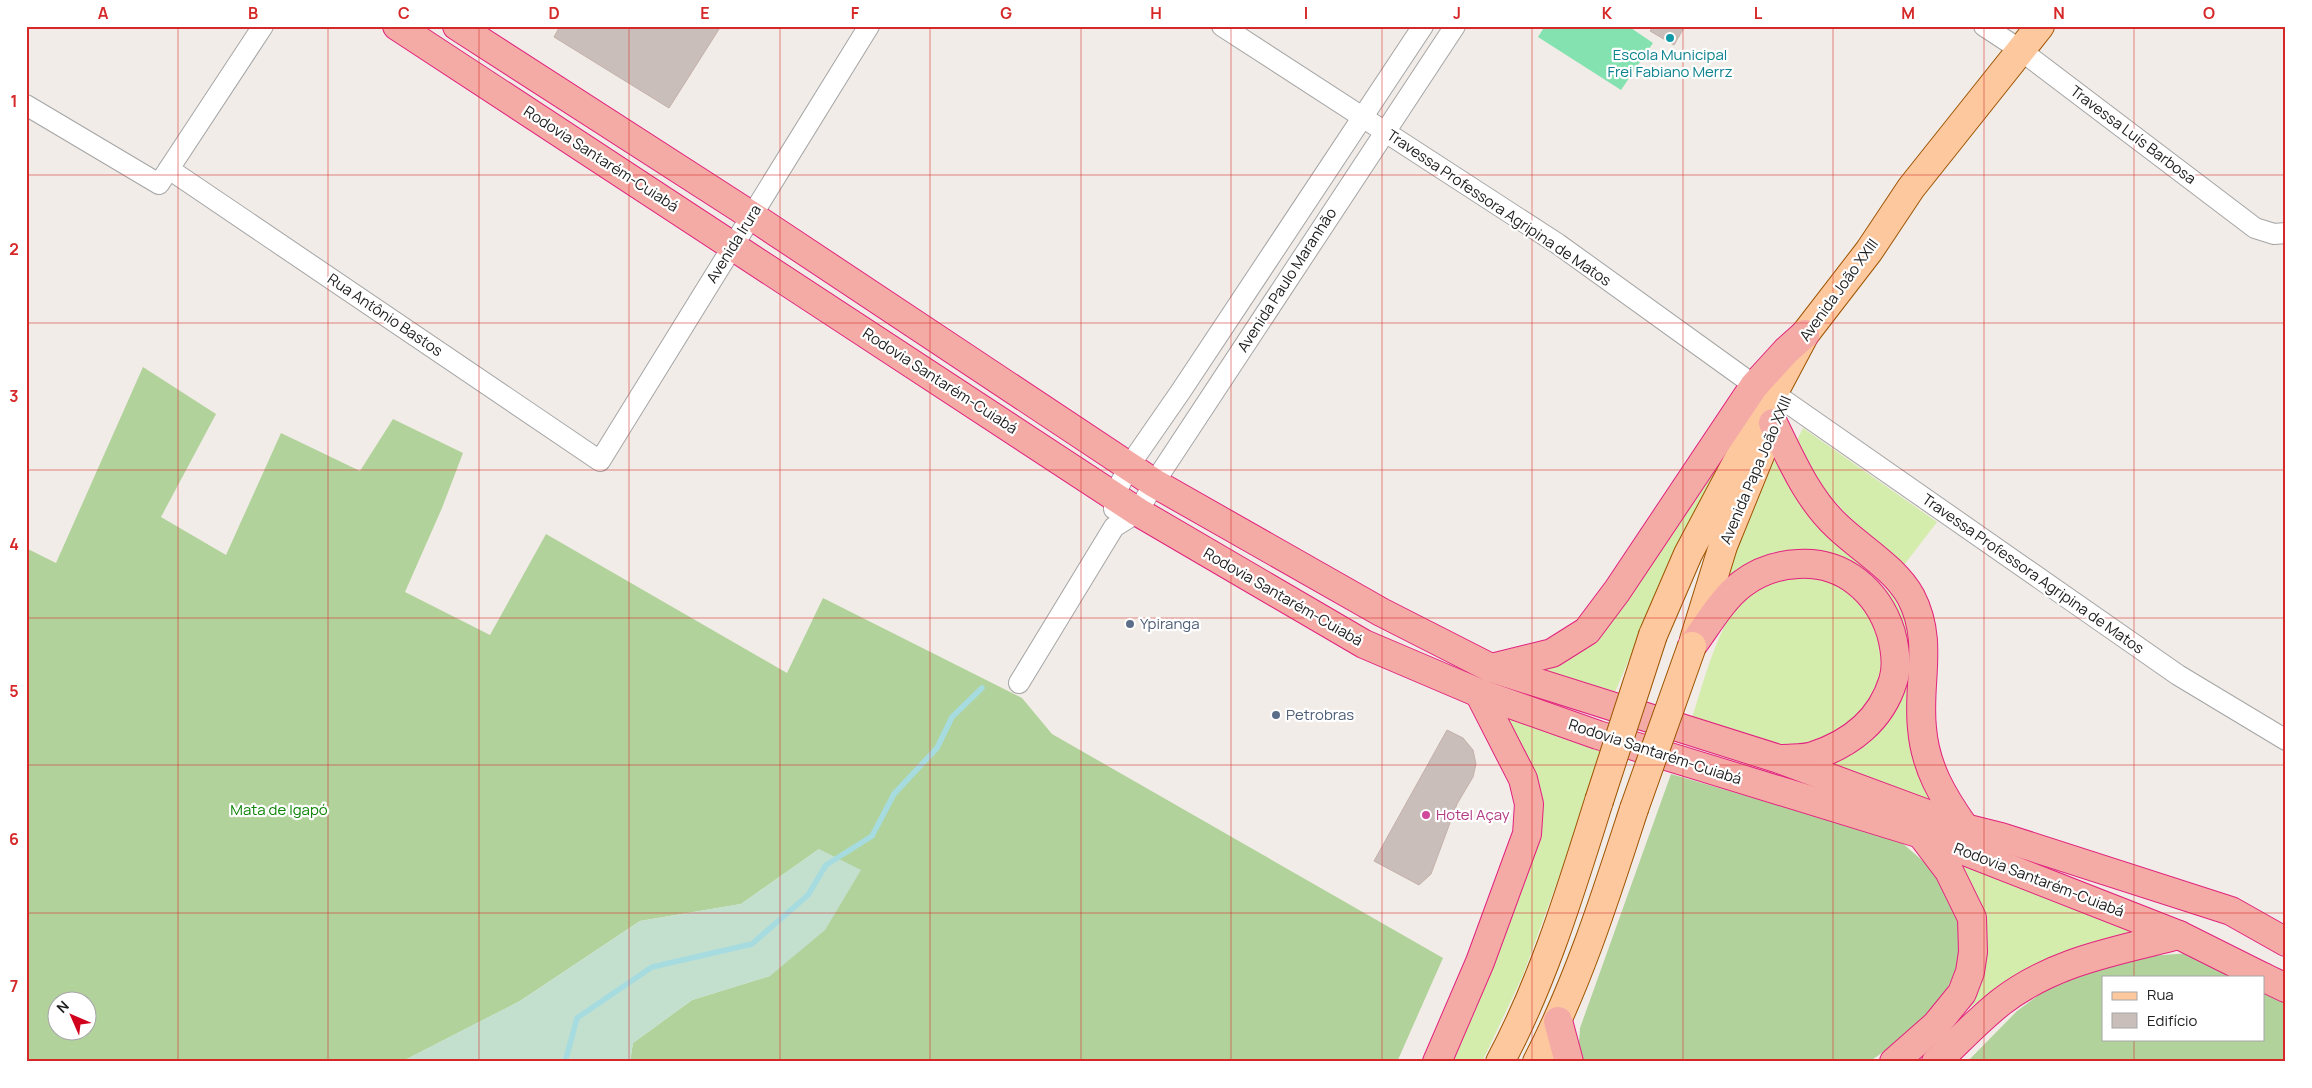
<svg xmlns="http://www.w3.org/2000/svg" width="2312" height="1088" font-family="Manrope,sans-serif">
<rect width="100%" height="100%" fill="#f1ece7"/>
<g fill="#d4ecac">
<path d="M 1753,401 L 1678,544 L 1615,692 L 1524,667 L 1553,660 Z"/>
<path d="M 1803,428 L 1937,522 L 1904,565 L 1846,514 L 1808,471 L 1796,442 Z"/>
<path d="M 1775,459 L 1792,488 L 1840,545 L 1893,596 L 1902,613 L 1909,638 L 1938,803 L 1828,764 L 1883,725 L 1897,614 L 1797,551 L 1773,552 L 1752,562 L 1719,593 Z"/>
<path d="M 1817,575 L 1844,587 L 1863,603 L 1880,632 L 1885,665 L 1879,695 L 1862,718 L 1835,734 L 1810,743 L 1783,746 L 1692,718 C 1705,679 1723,603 1760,582 C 1768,578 1805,576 1817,575 Z"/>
<path d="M 1488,710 L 1605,751 L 1523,975 L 1482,1062 L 1437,1062 L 1527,834 Z"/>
<path d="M 1953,856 L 2168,930 L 2050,959 L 2012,977 L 1961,1014 Z"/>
</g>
<g fill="#b2d29b" fill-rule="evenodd">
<path d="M 143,367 L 216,414 L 161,517 L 226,555 L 281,433 L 360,471 L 393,419 L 463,453 L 442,508 L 405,592 L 490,635 L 546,534 L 787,673 L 823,598 L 1022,698 L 1052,734 L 1443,958 L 1397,1062 L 630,1062 L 633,1043 L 692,1000 L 770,976 L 819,849 L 741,904 L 640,921 L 520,1001 L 401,1062 L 26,1062 L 26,548 L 56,563 ZM 58,1000 L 88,1000 L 88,1030 L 58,1030 Z"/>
<path d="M 1671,774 L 1884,836 L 1901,842 L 1931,868 L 1943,883 L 1963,923 L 1957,970 L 1945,992 L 1923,1020 L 1893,1045 L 1869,1062 L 1582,1062 L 1579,1043 L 1580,1028 Z"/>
<path d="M 2190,953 L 2248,977 L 2103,977 L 2103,1039 L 2263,1039 L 2263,984 L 2286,995 L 2286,1062 L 1967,1062 L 2017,1011 L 2063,977 L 2137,957 Z"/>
</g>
<path fill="#c3e0cf" d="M 819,849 L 861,870 L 825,930 L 770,976 L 692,1000 L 633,1043 L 630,1062 L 401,1062 L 520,1001 L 640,921 L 741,904 Z"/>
<path fill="#83e2b0" d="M 1545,26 L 1628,26 L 1653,43 L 1621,90 L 1538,37 Z"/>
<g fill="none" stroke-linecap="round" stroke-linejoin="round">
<path stroke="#a6dbe0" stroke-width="5.5" d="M 565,1062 L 577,1018 L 652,967 L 752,944 L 808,895 L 826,865 L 872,836 L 894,794 L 937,748 L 952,717 L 982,688"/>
</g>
<g fill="#c9beba" stroke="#c4b1a9">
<path d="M 560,26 L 721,26 L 669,108 L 554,37 Z"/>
<path d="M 1653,26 L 1685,26 L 1674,45 L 1650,31 Z"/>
<path d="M 1447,730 L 1463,738 L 1473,750 L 1476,764 L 1473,777 L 1457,804 L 1431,874 L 1419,885 L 1374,861 Z"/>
</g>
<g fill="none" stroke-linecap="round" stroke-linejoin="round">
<g stroke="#a5a5a5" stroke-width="22">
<g id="minor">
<path d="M 1222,26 L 1558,244 L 1765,393"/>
<path d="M 1984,26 L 2019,49 L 2255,228 L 2274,234 L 2286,233"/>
<path d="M 26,105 L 159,184 L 263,26"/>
<path d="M 169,169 L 600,461 L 869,26"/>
<path d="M 1785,401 L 2178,675 L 2286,740"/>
<path d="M 1114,509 L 1114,496 L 1129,466 L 1181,391 L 1423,26"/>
<path d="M 1019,683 L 1114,527 L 1138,512 L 1154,483 L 1455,26"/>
</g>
</g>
<g stroke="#9d5400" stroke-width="30">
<g id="primary">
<path d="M 1653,635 L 1688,554 L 1805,334 L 1869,251 L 1911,188 L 2040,26"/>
<path d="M 1694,640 L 1723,546 L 1765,443"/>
<path d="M 1500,1062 C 1544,980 1571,889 1599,801"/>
<path d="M 1537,1062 C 1579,981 1606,895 1634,809"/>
</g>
</g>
<g stroke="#e1227e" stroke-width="30">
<g id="trunk">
<path d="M 397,26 L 1138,512 L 1364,644 L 1479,693 L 1598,735 L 1921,834 L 2179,935 L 2263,977"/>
<path d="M 457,26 L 752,216 L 1154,483 L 1381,612 L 1491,668 L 1779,759 L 1965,828 L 2001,837 L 2231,911 L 2286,942"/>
<path d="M 1773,423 C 1791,459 1807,498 1837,526 C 1861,549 1895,568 1911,597 C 1934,641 1917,683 1922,728 C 1925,767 1943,797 1965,828"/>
<path d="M 1692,646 C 1707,626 1722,599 1742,584 C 1759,571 1777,565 1798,564 C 1843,561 1878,591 1891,633 C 1895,648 1898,666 1893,681 C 1881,720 1850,744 1813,756 C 1804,759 1792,758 1782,759"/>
<path d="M 1491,668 L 1552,653 L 1587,631 L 1617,591 L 1754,386 L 1786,351 L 1805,334"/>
<path d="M 2263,977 L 2286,988"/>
<path d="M 1558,1021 L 1569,1062"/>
<path d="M 1437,1062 L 1480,962 L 1527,834 L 1529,804 L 1523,779 L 1479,693"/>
<path d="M 1894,1062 L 1936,1025 L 1962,993 L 1970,972 L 1973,952 L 1972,918 L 1949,871 L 1921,834"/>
<path d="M 1936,1062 C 1958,1042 1978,1020 2001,1002 C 2054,961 2116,951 2179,935"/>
</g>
</g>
<use href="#minor" stroke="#fff" stroke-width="20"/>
<use href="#primary" stroke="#fec89f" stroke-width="28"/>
<use href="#trunk" stroke="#f4aaa5" stroke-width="28"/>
<g stroke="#9d5400" stroke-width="30" stroke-linecap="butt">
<g id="primary-bridge">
<path d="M 1599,801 L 1653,635"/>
<path d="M 1634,809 L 1692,646"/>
</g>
</g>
<use href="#primary-bridge" stroke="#fec89f" stroke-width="28"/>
</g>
<path fill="none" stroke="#d62828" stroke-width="1" stroke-opacity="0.55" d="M 178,26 L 178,1062M 328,26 L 328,1062M 479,26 L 479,1062M 629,26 L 629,1062M 780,26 L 780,1062M 930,26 L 930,1062M 1081,26 L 1081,1062M 1231,26 L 1231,1062M 1382,26 L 1382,1062M 1532,26 L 1532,1062M 1683,26 L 1683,1062M 1833,26 L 1833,1062M 1984,26 L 1984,1062M 2134,26 L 2134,977M 26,175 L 2286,175M 26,323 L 2286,323M 26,470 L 2286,470M 26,618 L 2286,618M 26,765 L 2286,765M 26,913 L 2286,913M 2134,1039 L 2134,1062"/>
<circle fill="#0f9aa8" stroke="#fff" stroke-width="2" cx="1670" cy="38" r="5"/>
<g fill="#5c6f8a" stroke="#fff" stroke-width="2">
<circle cx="1130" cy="624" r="5"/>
<circle cx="1276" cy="715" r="5"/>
</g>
<circle fill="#d1479c" stroke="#fff" stroke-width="2" cx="1426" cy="815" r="5"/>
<g text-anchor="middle" stroke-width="4.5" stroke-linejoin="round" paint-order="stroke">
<g font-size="15" fill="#0d838f" stroke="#fff">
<text x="1670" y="60">Escola Municipal<tspan x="1670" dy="17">Frei Fabiano Merrz</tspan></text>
</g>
<g font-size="15" fill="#212121" stroke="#fff">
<text transform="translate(2133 135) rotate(37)" y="5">Travessa Luís Barbosa</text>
<text transform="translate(601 159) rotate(33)" y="5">Rodovia Santarém-Cuiabá</text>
<text transform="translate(1499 208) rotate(34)" y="5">Travessa Professora Agripina de Matos</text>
<text transform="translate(734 244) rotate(-58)" y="5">Avenida Irura</text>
<text transform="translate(1287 280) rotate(-57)" y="5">Avenida Paulo Maranhão</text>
<text transform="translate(1839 290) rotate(-54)" y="5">Avenida João XXIII</text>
<text transform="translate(385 315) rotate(34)" y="5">Rua Antônio Bastos</text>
<text transform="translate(940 381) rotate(33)" y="5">Rodovia Santarém-Cuiabá</text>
<text transform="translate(1756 470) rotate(-67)" y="5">Avenida Papa João XXIII</text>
<text transform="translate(2033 574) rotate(35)" y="5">Travessa Professora Agripina de Matos</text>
<text transform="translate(1283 597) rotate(30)" y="5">Rodovia Santarém-Cuiabá</text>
<text transform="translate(1655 752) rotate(18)" y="5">Rodovia Santarém-Cuiabá</text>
<text transform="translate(2039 880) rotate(21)" y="5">Rodovia Santarém-Cuiabá</text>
</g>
<g font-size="15" fill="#4e5e75" stroke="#fff" text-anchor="start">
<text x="1140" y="629">Ypiranga</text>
<text x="1286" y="720">Petrobras</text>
</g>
<g font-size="15" fill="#0f8508" stroke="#fff">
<text x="279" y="815">Mata de Igapó</text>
</g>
<g font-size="15" fill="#b23c85" stroke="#fff" text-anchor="start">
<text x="1436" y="820">Hotel Açay</text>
</g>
</g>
<rect width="2312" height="1088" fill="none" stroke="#ffffff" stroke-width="55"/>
<rect x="2102" y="976" width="162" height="65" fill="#ffffff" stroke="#a6a6a6"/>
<rect x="2112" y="992" width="25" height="8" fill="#fec89f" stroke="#a6a6a6"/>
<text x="2147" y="1000" font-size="15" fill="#212121">Rua</text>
<rect x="2112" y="1013" width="25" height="15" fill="#c9beba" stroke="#a6a6a6"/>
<text x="2147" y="1026" font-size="15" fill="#212121">Edifício</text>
<g transform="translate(72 1016) rotate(315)"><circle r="24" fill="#ffffff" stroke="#a6a6a6"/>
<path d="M0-4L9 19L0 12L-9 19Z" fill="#d1001d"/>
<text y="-8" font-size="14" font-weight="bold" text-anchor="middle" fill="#212121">N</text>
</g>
<rect x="28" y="28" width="2256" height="1032" fill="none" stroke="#d62828" stroke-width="2"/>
<g font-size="16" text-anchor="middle" font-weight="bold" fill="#d62828">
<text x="103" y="19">A</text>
<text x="253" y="19">B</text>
<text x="404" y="19">C</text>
<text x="554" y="19">D</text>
<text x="705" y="19">E</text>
<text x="855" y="19">F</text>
<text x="1006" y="19">G</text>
<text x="1156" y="19">H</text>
<text x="1306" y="19">I</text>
<text x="1457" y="19">J</text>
<text x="1607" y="19">K</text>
<text x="1758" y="19">L</text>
<text x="1908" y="19">M</text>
<text x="2059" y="19">N</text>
<text x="2209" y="19">O</text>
<text x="14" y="107">1</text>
<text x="14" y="255">2</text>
<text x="14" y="402">3</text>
<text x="14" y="550">4</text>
<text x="14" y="697">5</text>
<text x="14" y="845">6</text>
<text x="14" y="992">7</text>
</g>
</svg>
